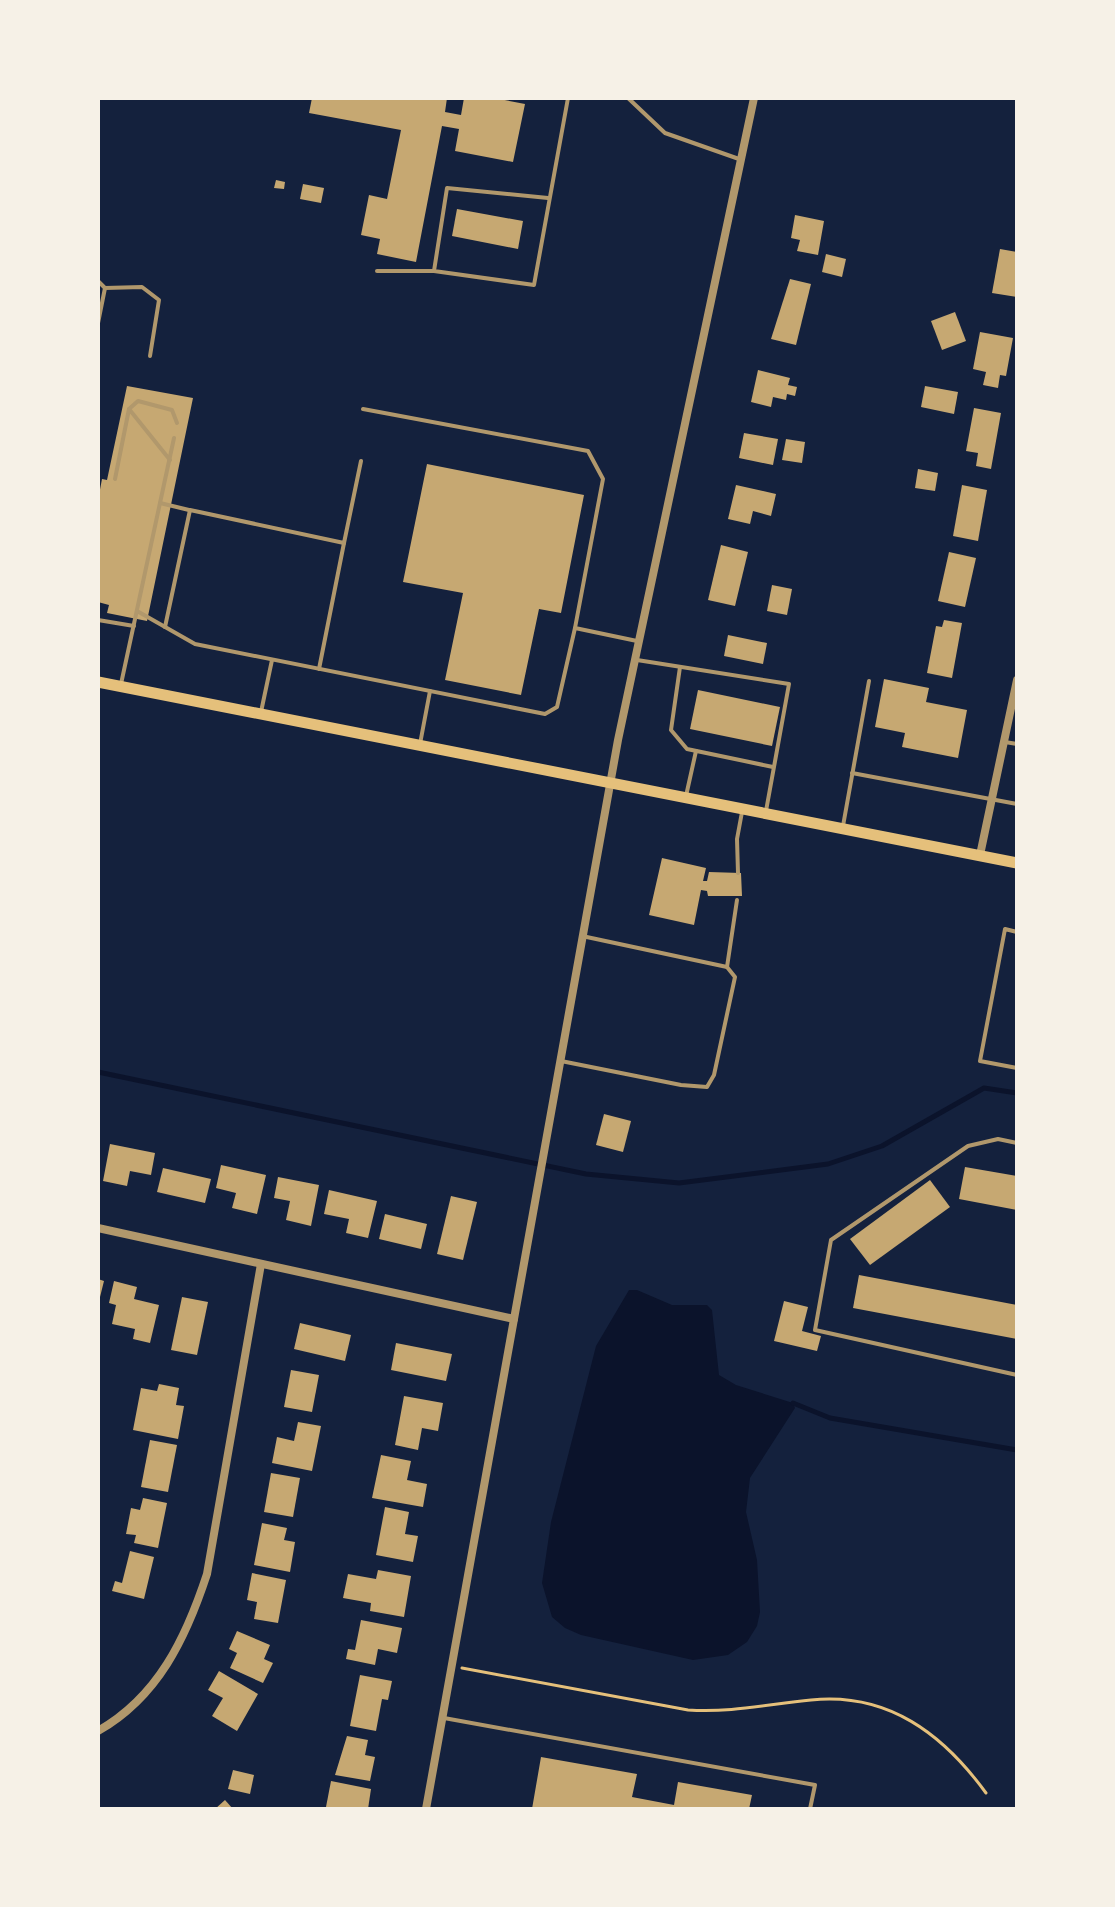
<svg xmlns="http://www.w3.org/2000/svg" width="1115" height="1907" font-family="'PT Sans',sans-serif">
<rect width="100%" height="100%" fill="#14213d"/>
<path fill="#0b132b" d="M 629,1290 L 637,1290 L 672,1305 L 707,1305 L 712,1310 L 719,1375 L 736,1385 L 793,1403 L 795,1408 L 750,1478 L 746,1512 L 757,1560 L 760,1612 L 757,1626 L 747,1642 L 728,1655 L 693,1660 L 581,1635 L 565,1628 L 552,1617 L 542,1583 L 551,1522 L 596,1346 Z"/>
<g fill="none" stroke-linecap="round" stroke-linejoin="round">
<g stroke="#0b132b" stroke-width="5">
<path d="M 98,1072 L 586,1174 L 679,1183 L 828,1164 L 882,1146 L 984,1088 L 1017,1093"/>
<path d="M 793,1403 L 830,1418 L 1017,1450"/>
</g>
</g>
<g fill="#c6a872">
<path d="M 312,98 L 447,98 L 445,112 L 461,115 L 464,98 L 494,98 L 525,104 L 513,162 L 455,151 L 459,129 L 442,126 L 416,262 L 377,254 L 380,239 L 361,235 L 369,195 L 387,199 L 401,130 L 309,113 Z"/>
<path d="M 276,180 L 285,182 L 284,189 L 274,188 Z"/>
<path d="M 303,184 L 324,188 L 321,203 L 300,199 Z"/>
<path d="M 457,209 L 523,221 L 518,249 L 452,236 Z"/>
<path d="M 795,215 L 824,221 L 818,255 L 797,251 L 800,240 L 791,238 Z"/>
<path d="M 1000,249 L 1017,252 L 1017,297 L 992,293 Z"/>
<path d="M 826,254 L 846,259 L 842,277 L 822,272 Z"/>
<path d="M 790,279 L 811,284 L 796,345 L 771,339 Z"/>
<path d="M 955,312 L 966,341 L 942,350 L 931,321 Z"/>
<path d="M 980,332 L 1013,338 L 1006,376 L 1000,375 L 998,388 L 983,385 L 986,372 L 973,369 Z"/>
<path d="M 758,370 L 790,378 L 788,385 L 797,387 L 795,396 L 787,394 L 786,400 L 773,397 L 771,407 L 751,402 Z"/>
<path d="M 127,386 L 193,398 L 147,621 L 107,613 L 109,605 L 98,602 L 98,500 L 102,479 L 107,480 Z"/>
<path d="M 925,386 L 958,392 L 954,414 L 921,407 Z"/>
<path d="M 974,408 L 1001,413 L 991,469 L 976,466 L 978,453 L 966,451 Z"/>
<path d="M 744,433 L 778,439 L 773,465 L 739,458 Z"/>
<path d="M 786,439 L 805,442 L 802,463 L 782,460 Z"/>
<path d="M 427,464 L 584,495 L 561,613 L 539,609 L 521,695 L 445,680 L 463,593 L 403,582 Z"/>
<path d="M 918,469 L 938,473 L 935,491 L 915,488 Z"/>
<path d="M 736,485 L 776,494 L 771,516 L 753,511 L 750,524 L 728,519 Z"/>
<path d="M 962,485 L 987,490 L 978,541 L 953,536 Z"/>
<path d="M 721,545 L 748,552 L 735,606 L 708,600 Z"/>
<path d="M 949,552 L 976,558 L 965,607 L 938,601 Z"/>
<path d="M 772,585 L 792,589 L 787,615 L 767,611 Z"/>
<path d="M 944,620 L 962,623 L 952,678 L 927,673 L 936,626 L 942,627 Z"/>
<path d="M 728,635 L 767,643 L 763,664 L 724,656 Z"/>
<path d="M 884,679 L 929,688 L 926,702 L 967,710 L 958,758 L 902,747 L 905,733 L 875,727 Z"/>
<path d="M 698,690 L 780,707 L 772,746 L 690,729 Z"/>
<path d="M 662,858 L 706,868 L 703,881 L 707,881 L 709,872 L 741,873 L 742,896 L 708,896 L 707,891 L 701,890 L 694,925 L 649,915 Z"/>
<path d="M 604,1114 L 631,1121 L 623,1152 L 596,1145 Z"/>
<path d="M 110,1144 L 155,1153 L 151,1175 L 130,1171 L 127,1186 L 103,1181 Z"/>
<path d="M 221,1165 L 266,1175 L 257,1214 L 232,1208 L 236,1193 L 216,1188 Z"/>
<path d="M 965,1167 L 1017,1176 L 1017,1210 L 959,1199 Z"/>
<path d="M 163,1168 L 211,1179 L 205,1203 L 157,1192 Z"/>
<path d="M 278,1177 L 319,1185 L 311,1226 L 286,1220 L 290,1201 L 274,1198 Z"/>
<path d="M 930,1180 L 950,1207 L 870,1265 L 850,1239 Z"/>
<path d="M 329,1190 L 377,1201 L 368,1238 L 346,1233 L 349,1219 L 324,1214 Z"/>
<path d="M 451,1196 L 477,1202 L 463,1260 L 437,1254 Z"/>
<path d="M 385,1214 L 427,1224 L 421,1249 L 379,1239 Z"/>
<path d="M 859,1275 L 1017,1305 L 1017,1339 L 853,1308 Z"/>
<path d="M 98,1279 L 104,1281 L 99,1301 L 98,1301 Z"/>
<path d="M 114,1281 L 137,1287 L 134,1299 L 159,1305 L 150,1343 L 133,1339 L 135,1329 L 112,1324 L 116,1305 L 109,1303 Z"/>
<path d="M 182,1297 L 208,1302 L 197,1355 L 171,1350 Z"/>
<path d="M 784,1301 L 808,1307 L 802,1331 L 821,1336 L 817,1351 L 774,1341 Z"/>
<path d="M 300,1323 L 351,1335 L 345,1361 L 294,1349 Z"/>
<path d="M 396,1343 L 452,1354 L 446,1381 L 391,1370 Z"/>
<path d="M 291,1370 L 319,1375 L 312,1412 L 284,1407 Z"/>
<path d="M 159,1384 L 179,1388 L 176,1405 L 184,1406 L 178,1439 L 133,1430 L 141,1388 L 157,1391 Z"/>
<path d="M 404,1396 L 443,1403 L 438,1431 L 422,1428 L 418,1450 L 395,1445 Z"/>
<path d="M 298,1422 L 321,1426 L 312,1471 L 272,1463 L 277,1437 L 294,1441 Z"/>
<path d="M 150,1440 L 177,1445 L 168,1492 L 141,1487 Z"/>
<path d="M 381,1455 L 411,1461 L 407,1480 L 427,1484 L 423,1507 L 372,1498 Z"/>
<path d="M 271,1473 L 300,1478 L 293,1517 L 264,1512 Z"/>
<path d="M 143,1498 L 167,1503 L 158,1548 L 134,1543 L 136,1535 L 126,1534 L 131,1508 L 140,1510 Z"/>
<path d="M 385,1507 L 409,1512 L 405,1534 L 418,1536 L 413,1562 L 376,1555 Z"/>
<path d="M 262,1523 L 287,1528 L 284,1540 L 295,1542 L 290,1572 L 254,1565 Z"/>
<path d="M 130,1551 L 154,1557 L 144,1599 L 112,1591 L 115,1581 L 122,1583 Z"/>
<path d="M 378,1570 L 411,1576 L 404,1617 L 370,1611 L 371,1603 L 343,1598 L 348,1574 L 376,1579 Z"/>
<path d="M 252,1573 L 286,1580 L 278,1623 L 254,1619 L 257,1602 L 247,1600 Z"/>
<path d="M 361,1620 L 402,1628 L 397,1653 L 378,1649 L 375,1665 L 346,1659 L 348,1649 L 355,1650 Z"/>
<path d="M 237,1631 L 270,1645 L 264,1659 L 273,1663 L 263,1683 L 230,1668 L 237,1653 L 229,1649 Z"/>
<path d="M 219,1671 L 258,1694 L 237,1731 L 212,1716 L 223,1698 L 208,1690 Z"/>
<path d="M 360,1675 L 392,1681 L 388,1700 L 382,1699 L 376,1731 L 350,1726 Z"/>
<path d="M 347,1736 L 368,1740 L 365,1755 L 375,1757 L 370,1781 L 335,1775 Z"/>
<path d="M 541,1757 L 637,1774 L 632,1797 L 674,1805 L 678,1782 L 752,1795 L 749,1809 L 532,1809 Z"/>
<path d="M 233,1770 L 254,1775 L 250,1794 L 228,1789 Z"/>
<path d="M 331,1781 L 371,1789 L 368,1809 L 326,1807 Z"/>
<path d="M 225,1800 L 233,1809 L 215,1809 Z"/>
</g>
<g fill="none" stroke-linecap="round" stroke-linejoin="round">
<path stroke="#e5c07b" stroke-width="3" d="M 462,1668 L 688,1710 C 731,1713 769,1704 811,1700 C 888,1692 943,1734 986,1793"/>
<g stroke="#b1986c" stroke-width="4">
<path d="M 628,98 L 665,133 L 739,159"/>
<path d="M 548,198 L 447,188 L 434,271 L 534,285 L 568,98"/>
<path d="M 377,271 L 434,271"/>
<path d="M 98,281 L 105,288 L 98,323"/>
<path d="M 105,288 L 142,287 L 159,300 L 150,356"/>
<path d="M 129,409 L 170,460"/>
<path d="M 363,409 L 588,451 L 603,479 L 575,628 L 637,641"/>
<path d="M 115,479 L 129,409 L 138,401 L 172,410 L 177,423"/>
<path d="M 160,503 L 189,510"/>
<path d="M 137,611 L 195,644 L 545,714 L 557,707 L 575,628"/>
<path d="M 98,620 L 134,626"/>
<path d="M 165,627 L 190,510 L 344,543 L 361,461"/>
<path d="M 637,660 L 789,684 L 766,811"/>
<path d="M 680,667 L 671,730 L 687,749 L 773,767"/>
<path d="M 319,669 L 344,543"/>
<path d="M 121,684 L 174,438"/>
<path d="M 261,712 L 272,660"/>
<path d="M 1005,742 L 1017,744"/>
<path d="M 420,744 L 430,691"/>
<path d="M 852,773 L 1017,804"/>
<path d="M 686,796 L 696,751"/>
<path d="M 843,826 L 869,681"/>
<path d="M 738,873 L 737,839 L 742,812"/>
<path d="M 1017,932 L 1005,929 L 980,1061 L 1017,1068"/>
<path d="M 727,967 L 737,900"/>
<path d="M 561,1061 L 681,1085 L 707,1087 L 714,1075 L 735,977 L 727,967 L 582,936"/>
<path d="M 1017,1143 L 998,1139 L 968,1146 L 831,1240 L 815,1330 L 1017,1375"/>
<path d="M 444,1718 L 815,1785 L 810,1809"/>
</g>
<g stroke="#b1986c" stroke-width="8">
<path d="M 980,855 L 1017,680"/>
<path d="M 98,1228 L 514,1319"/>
<path d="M 98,1731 C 158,1697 186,1638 207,1574 L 261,1264"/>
<path d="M 426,1809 L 618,740 L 754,98"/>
</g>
<path stroke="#e5c07b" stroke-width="11" d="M 98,682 L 1017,863"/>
</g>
<rect width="1115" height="1907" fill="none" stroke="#f6f1e7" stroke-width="200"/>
</svg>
